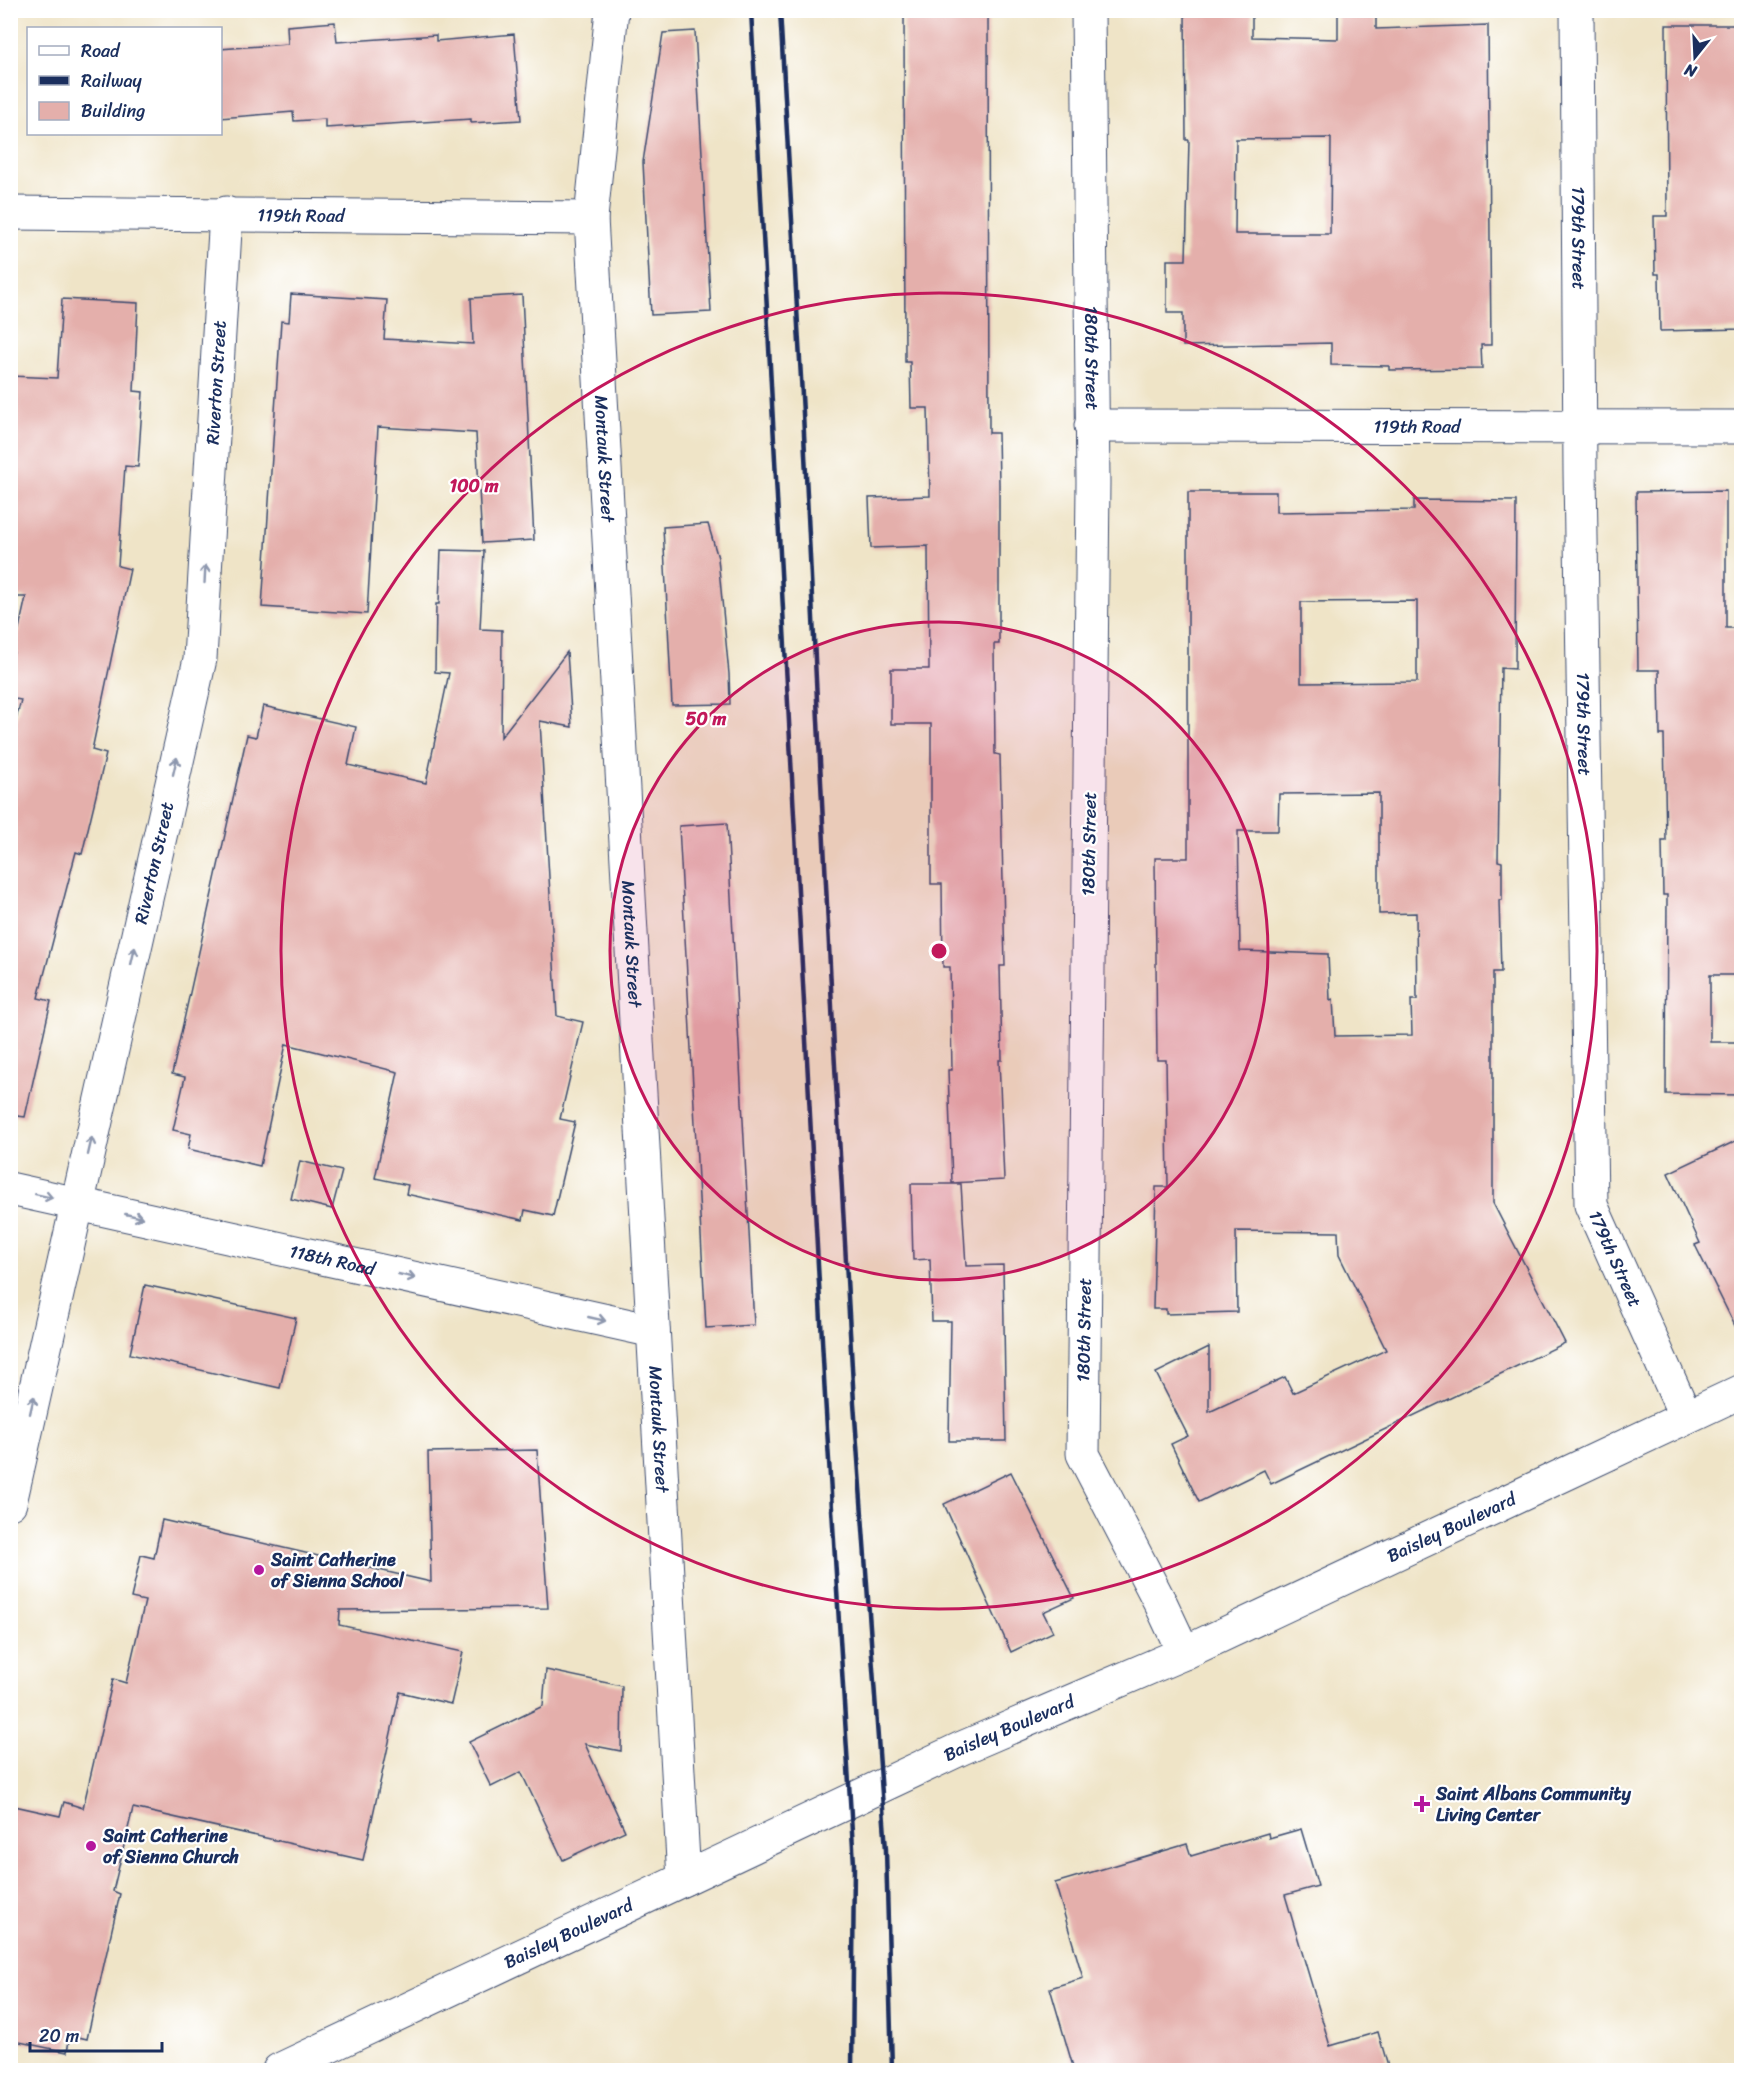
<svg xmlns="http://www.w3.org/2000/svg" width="1752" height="2081" font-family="Sriracha,sans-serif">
<rect width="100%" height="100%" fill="#fff"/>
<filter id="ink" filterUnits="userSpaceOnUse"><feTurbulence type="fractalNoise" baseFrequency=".0167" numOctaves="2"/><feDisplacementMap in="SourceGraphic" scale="12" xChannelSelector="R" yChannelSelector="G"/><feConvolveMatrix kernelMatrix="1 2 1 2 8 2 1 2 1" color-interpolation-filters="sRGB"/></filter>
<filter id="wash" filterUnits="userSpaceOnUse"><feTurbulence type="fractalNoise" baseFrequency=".008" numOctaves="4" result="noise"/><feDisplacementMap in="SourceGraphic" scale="24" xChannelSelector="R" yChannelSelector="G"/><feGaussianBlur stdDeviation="1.35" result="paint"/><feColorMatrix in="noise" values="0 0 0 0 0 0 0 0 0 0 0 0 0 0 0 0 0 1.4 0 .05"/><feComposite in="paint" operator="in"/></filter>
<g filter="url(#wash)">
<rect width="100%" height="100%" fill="#efe4c7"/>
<g id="blocks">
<g fill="#e4afab" fill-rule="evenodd">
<path d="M 1185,10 L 1252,10 L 1252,37 L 1338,39 L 1338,11 L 1376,11 L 1376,29 L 1488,25 L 1491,345 L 1481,345 L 1482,369 L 1389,370 L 1389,366 L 1331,365 L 1331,343 L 1183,346 L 1183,313 L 1167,313 L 1167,260 L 1186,260 L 1189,140 L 1186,140 ZM 1331,138 L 1330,234 L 1235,234 L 1236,139 Z"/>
<path d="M 904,11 L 988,11 L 989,433 L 998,433 L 999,484 L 999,644 L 994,644 L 995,754 L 1000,755 L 1005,966 L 1000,966 L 1002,1060 L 999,1060 L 1004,1180 L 952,1183 L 948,1070 L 952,1070 L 950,967 L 943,967 L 942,884 L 931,884 L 931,724 L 891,724 L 891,669 L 929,669 L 928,546 L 871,548 L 869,498 L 930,496 L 928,408 L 911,408 L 910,362 L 905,362 Z"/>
<path d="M 335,22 L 337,42 L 436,35 L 436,41 L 514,34 L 521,120 L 471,123 L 471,119 L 325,128 L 325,119 L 294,121 L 293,112 L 220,118 L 220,49 L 288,44 L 287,26 Z"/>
<path d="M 1666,25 L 1742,25 L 1742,329 L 1660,331 L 1659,274 L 1655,274 L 1654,216 L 1667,216 Z"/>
<path d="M 695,31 L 711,312 L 651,315 L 643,162 L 663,33 Z"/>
<path d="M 291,294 L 387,300 L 384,339 L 473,344 L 471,298 L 522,295 L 534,540 L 482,543 L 476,433 L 378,427 L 367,614 L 262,607 L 281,321 L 289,322 Z"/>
<path d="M 62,299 L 138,303 L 134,391 L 143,392 L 138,467 L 125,466 L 118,566 L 130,569 L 92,750 L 106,754 L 82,854 L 76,852 L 38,998 L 51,1001 L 25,1117 L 10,1115 L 10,742 L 21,700 L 10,698 L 10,669 L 26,597 L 10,597 L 10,376 L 57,378 Z"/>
<path d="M 1726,491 L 1726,628 L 1742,628 L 1742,975 L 1710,975 L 1710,1042 L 1742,1042 L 1742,1095 L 1666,1094 L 1667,895 L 1663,895 L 1662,841 L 1666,841 L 1664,735 L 1660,735 L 1659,670 L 1638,670 L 1636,492 Z"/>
<path d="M 1188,492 L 1276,492 L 1276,512 L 1414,510 L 1414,500 L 1516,501 L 1515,669 L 1501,668 L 1498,861 L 1502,862 L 1502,900 L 1499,900 L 1501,972 L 1493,972 L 1493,1203 L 1565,1343 L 1271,1484 L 1264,1470 L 1199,1502 L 1171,1444 L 1188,1436 L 1156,1373 L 1209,1347 L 1209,1412 L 1285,1377 L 1293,1393 L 1386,1350 L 1339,1255 L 1338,1232 L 1236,1231 L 1237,1312 L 1166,1314 L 1166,1309 L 1153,1309 L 1156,1187 L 1168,1187 L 1166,1060 L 1157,1060 L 1155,858 L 1188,858 ZM 1417,601 L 1417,682 L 1301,683 L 1301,602 ZM 1379,793 L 1379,914 L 1416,913 L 1417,1000 L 1411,1000 L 1412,1035 L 1335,1036 L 1333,999 L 1330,1000 L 1328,954 L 1240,951 L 1238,831 L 1278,831 L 1279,794 Z"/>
<path d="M 708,524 L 718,558 L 729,674 L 730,704 L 672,705 L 663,527 Z"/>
<path d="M 441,550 L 484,551 L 480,629 L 502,630 L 501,737 L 567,652 L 572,727 L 540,721 L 557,1016 L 583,1022 L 560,1119 L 575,1122 L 553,1216 L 525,1210 L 523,1220 L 406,1194 L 408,1185 L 375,1178 L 398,1072 L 286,1044 L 260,1166 L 188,1149 L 191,1134 L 173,1130 L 185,1077 L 172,1074 L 247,735 L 256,737 L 263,706 L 356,727 L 348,765 L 426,783 L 449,673 L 435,672 L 436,604 L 439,604 Z"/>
<path d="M 727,823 L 754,1325 L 706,1328 L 679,826 Z"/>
<path d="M 1742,1138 L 1742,1340 L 1695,1245 L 1700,1243 L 1668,1173 Z"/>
<path d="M 300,1161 L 342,1171 L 332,1209 L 291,1199 Z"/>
<path d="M 911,1184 L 961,1184 L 966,1266 L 1003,1265 L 1006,1441 L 949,1441 L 951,1321 L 932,1321 L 930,1259 L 913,1260 Z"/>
<path d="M 145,1285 L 296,1318 L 280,1388 L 130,1354 Z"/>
<path d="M 537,1450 L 548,1608 L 340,1610 L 339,1625 L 463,1652 L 451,1704 L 400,1692 L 363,1860 L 133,1808 L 113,1891 L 120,1894 L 87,2039 L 70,2035 L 67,2052 L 10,2040 L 10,1805 L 60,1816 L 64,1802 L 83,1808 L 113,1679 L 126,1683 L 145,1601 L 131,1598 L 141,1555 L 154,1558 L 162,1520 L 431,1582 L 428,1452 Z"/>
<path d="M 1011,1472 L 1074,1598 L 1043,1612 L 1053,1632 L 1011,1652 L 944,1504 Z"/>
<path d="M 546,1670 L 622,1686 L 621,1751 L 585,1744 L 625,1831 L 563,1860 L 521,1772 L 491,1787 L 469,1742 L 543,1706 Z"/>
<path d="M 1301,1829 L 1318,1886 L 1285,1895 L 1330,2046 L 1378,2032 L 1389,2070 L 1074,2070 L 1050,1988 L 1083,1978 L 1055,1883 L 1187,1844 L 1191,1856 L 1268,1833 L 1269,1838 Z"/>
</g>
</g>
</g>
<g filter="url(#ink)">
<use href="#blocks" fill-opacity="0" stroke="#3b4a6e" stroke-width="1.5"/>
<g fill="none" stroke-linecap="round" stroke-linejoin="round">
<g stroke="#3b4a6e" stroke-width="35">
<g id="minor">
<path id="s1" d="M 612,10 L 591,218 L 684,1879"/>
<path id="s2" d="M 1088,10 L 1093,482 L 1083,1454 L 1161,1604 L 1184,1653"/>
<path id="s3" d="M 1577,10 L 1580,471 L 1591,1205 L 1686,1417"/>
<path id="s4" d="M 10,213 L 591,218"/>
<path id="s5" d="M 1091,426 L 1742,427"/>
<path id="s6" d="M 10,1189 L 653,1331"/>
<path id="s7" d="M 10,1503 L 200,659 L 226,213"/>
</g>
</g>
<g stroke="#3b4a6e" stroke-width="35">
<g id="tertiary">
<path id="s8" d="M 279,2070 L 962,1748 L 1184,1653 L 1742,1391"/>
</g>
</g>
<use href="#minor" stroke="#fff" stroke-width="33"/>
<use href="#tertiary" stroke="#fff" stroke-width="33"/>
<g stroke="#1b2f5e" stroke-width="4.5">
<path d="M 751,10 L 825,1396 L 854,1864 L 852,2070"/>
<path d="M 780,10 L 803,413 L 834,1048 L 854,1403 L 886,1850 L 892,2070"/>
</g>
</g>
<defs><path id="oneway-shaft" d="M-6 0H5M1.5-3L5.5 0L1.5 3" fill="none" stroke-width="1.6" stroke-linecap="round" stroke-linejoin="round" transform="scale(1.5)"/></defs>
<g stroke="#8d97ae">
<use href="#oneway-shaft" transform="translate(205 574) rotate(-87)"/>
<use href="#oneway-shaft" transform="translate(175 766) rotate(-77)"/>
<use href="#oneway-shaft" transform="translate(133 956) rotate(-77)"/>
<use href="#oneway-shaft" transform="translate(90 1146) rotate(-77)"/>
<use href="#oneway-shaft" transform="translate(44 1196) rotate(12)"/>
<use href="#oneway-shaft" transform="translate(134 1216) rotate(13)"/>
<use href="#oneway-shaft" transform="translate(407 1276) rotate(13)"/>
<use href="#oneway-shaft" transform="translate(597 1319) rotate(13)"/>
<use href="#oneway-shaft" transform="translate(32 1405) rotate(-77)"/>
</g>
</g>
<circle cx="939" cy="951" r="329" fill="#c2185b" fill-opacity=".12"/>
<g fill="none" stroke="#c2185b" stroke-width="3">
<circle cx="939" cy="951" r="329"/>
<circle cx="939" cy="951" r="658"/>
</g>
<g fill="#b5179e" stroke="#fff" stroke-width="2">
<circle cx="259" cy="1570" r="6"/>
<path d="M1419 1795h6v6h6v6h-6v6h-6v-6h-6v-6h6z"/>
<circle cx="91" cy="1846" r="6"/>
</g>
<g text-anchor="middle" stroke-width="4.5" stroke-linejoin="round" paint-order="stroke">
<g font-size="18" fill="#1b2f5e" stroke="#fff">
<text dy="6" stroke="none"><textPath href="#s4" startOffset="291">119th Road</textPath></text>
<text dy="6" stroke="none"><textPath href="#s3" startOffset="228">179th Street</textPath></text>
<text dy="6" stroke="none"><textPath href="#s2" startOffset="348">180th Street</textPath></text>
<text dy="6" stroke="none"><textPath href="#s7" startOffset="1142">Riverton Street</textPath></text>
<text dy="6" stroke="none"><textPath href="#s5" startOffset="326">119th Road</textPath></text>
<text dy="6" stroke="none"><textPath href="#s1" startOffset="450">Montauk Street</textPath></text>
<text dy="6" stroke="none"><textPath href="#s3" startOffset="714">179th Street</textPath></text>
<text transform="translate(1089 844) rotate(-89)" y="6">180th Street</text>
<text dy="6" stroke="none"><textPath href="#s7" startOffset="656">Riverton Street</textPath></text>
<text dy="6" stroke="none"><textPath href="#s1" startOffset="936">Montauk Street</textPath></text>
<text dy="6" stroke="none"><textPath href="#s3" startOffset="1254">179th Street</textPath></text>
<text dy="6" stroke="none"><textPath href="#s6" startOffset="330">118th Road</textPath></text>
<text transform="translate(1084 1330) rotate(-89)" y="6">180th Street</text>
<text dy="6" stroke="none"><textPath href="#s1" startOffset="1422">Montauk Street</textPath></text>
<text dy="6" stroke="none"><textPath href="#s8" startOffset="1292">Baisley Boulevard</textPath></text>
<text dy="6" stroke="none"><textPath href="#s8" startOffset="806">Baisley Boulevard</textPath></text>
<text dy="6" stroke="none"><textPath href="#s8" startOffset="320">Baisley Boulevard</textPath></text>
</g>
<g font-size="18" font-weight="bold" fill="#1b2f5e" stroke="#fff" text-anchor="start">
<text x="271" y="1566">Saint Catherine<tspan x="271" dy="21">of Sienna School</tspan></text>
<text x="1436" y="1800">Saint Albans Community<tspan x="1436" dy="21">Living Center</tspan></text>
<text x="103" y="1842">Saint Catherine<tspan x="103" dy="21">of Sienna Church</tspan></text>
</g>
</g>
<circle cx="939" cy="951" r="9" fill="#c2185b" stroke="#fff" stroke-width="3"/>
<g font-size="18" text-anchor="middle" font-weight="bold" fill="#c2185b" stroke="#fff" stroke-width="4.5" stroke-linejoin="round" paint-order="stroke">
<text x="474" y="492">100 m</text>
<text x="706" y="725">50 m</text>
</g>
<rect width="1752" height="2081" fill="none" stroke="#fff" stroke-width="36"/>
<rect x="27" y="27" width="195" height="108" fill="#ffffff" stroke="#a4acbf" stroke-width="1.5"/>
<rect x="39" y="46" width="30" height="9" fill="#ffffff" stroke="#a4acbf" stroke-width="1.5"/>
<text x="81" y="57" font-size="18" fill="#1b2f5e">Road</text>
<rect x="39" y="76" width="30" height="9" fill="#1b2f5e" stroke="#a4acbf" stroke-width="1.5"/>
<text x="81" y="87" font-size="18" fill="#1b2f5e">Railway</text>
<rect x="39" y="102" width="30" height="18" fill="#e4afab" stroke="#a4acbf" stroke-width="1.5"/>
<text x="81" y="117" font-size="18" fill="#1b2f5e">Building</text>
<g transform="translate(1695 57) rotate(198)" stroke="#ffffff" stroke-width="4.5" paint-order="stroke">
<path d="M0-4.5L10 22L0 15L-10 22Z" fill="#1b2f5e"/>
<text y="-9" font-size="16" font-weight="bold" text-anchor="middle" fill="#1b2f5e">N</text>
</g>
<path d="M30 2042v9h132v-9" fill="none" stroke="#1b2f5e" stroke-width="3"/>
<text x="39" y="2042" font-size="18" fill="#1b2f5e" stroke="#ffffff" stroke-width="4.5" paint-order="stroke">20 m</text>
</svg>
